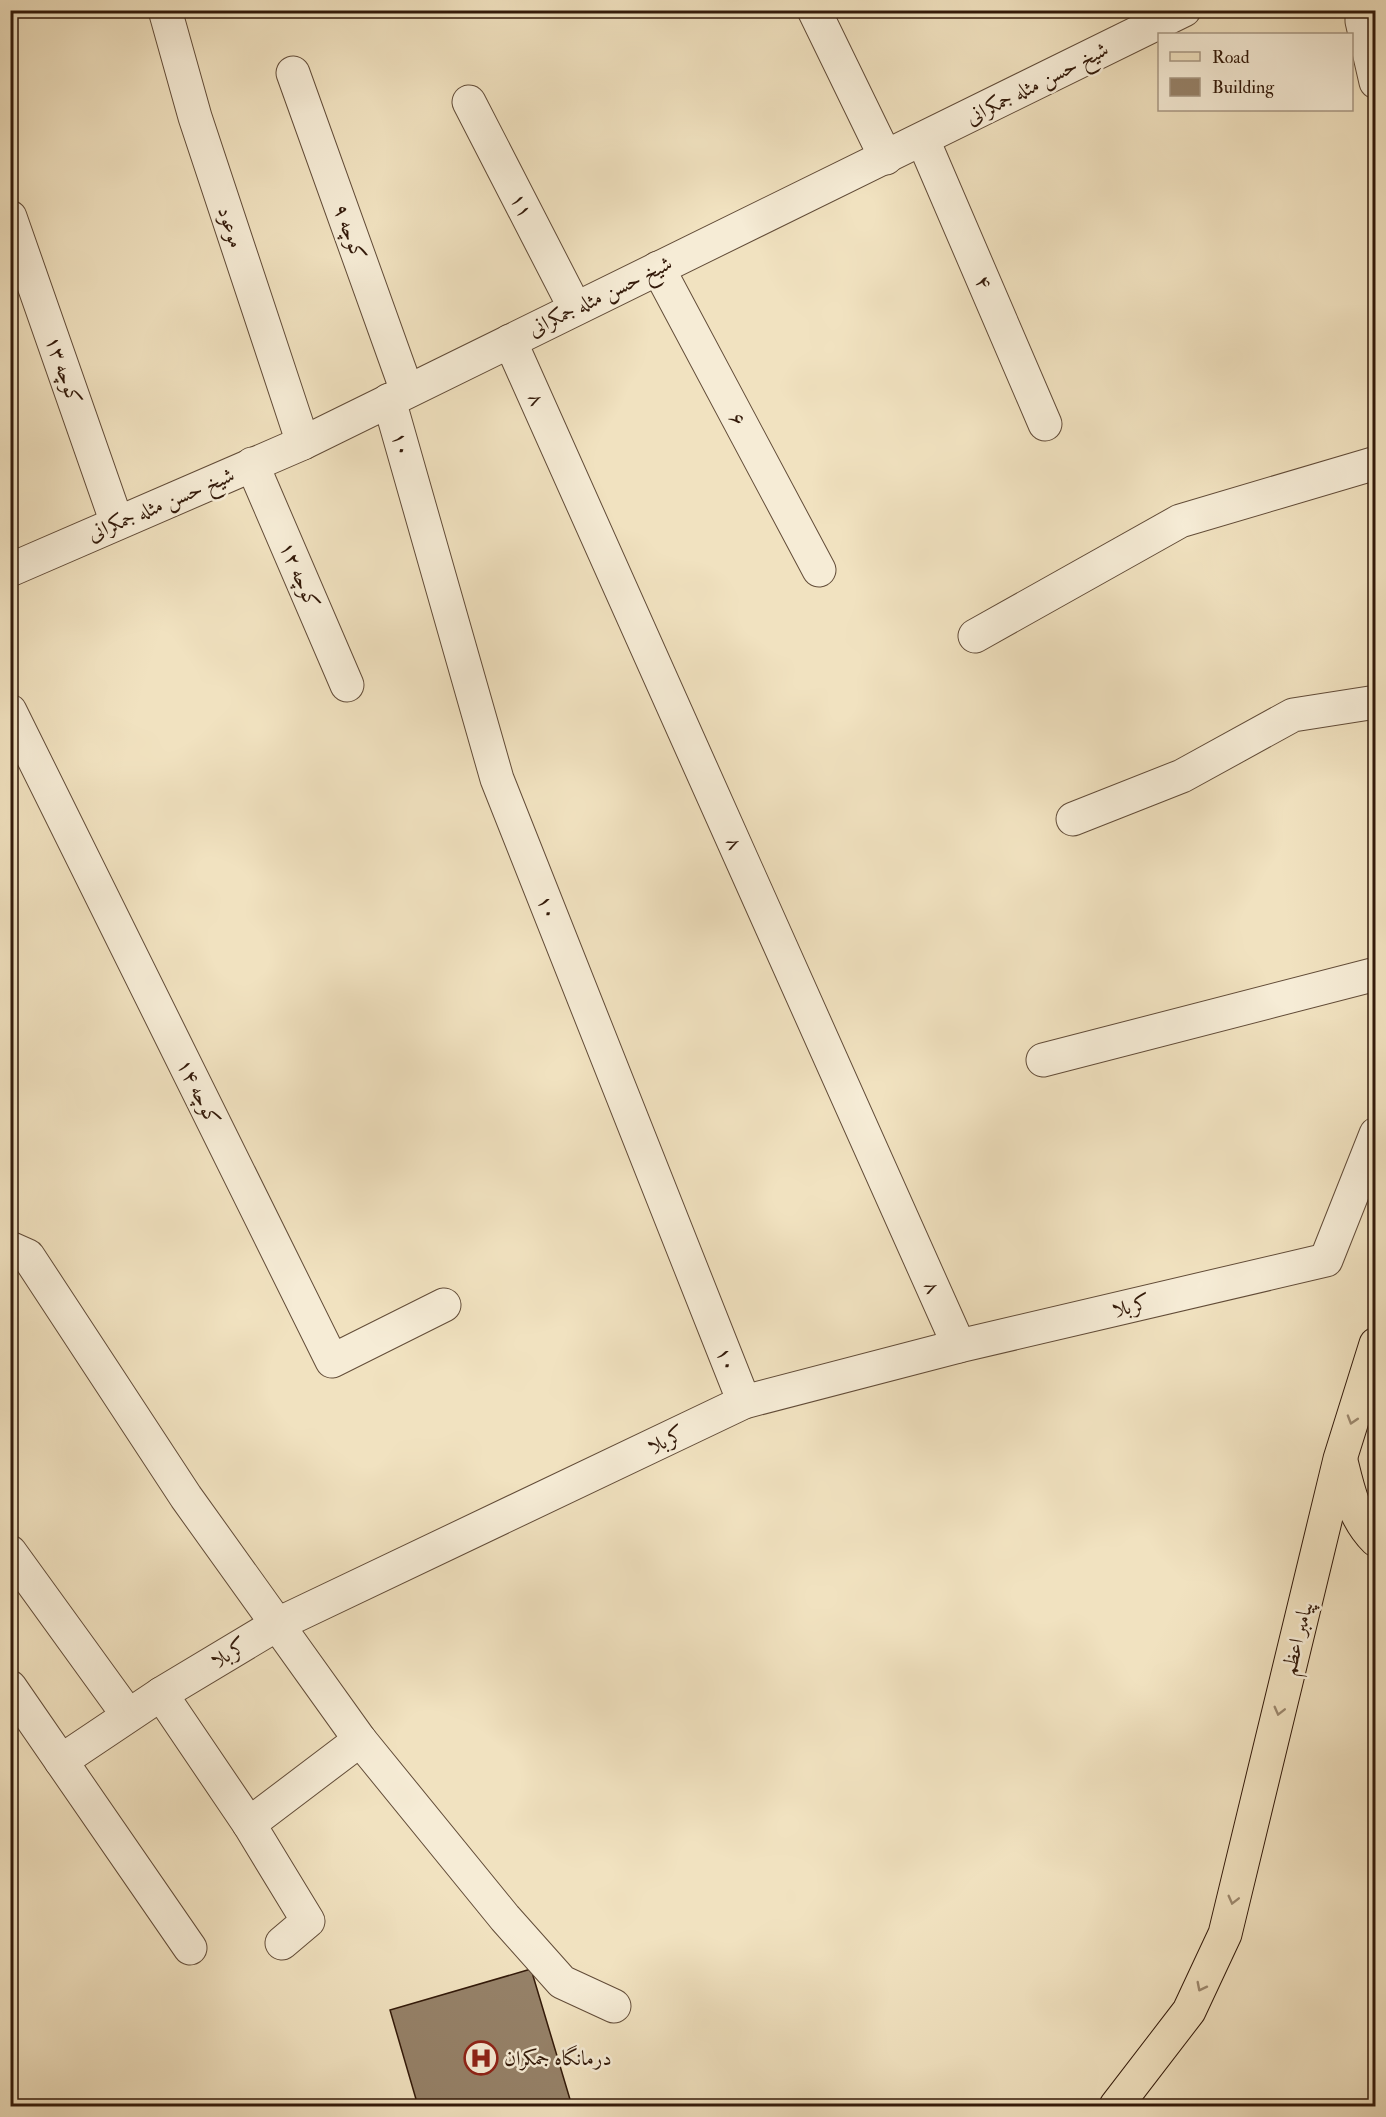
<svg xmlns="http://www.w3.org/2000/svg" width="1386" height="2117" font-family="'IM FELL Double Pica',Amiri,serif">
<rect width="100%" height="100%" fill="#f1e2c0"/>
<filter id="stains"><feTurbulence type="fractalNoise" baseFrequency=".00333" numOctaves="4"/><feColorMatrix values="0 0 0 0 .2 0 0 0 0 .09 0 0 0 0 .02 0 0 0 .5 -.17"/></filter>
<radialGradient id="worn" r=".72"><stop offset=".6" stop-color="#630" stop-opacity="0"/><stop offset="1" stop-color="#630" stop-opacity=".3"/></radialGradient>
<path fill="#968269" stroke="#331a0a" stroke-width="1.5" d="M 531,1969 L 572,2106 L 418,2106 L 390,2010 Z"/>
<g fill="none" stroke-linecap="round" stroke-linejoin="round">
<g stroke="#624c38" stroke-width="35">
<g id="minor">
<path d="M 165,10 L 195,117 L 303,443"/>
<path d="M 814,10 L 886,158"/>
<path d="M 1362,10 L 1362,21 L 1376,82"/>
<path d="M 293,73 L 407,391"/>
<path d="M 469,102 L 575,308"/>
<path d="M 923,140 L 1045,424"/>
<path d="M 10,217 L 117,523"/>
<path d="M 658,268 L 819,570"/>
<path d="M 510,341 L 959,1346"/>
<path d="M 389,400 L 497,779 L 744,1402"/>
<path d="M 252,464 L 347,685"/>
<path d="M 10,570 L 303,443 L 1184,10"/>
<path d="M 975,636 L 1180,521 L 1376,463"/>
<path d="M 10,711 L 332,1361 L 444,1305"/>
<path d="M 1073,819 L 1182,776 L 1293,715 L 1376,702"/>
<path d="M 1043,1060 L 1376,974"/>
<path d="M 10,1248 L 28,1256 L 186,1497 L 360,1740 L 505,1918 L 562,1982 L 614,2006"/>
<path d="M 10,1552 L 128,1715"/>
<path d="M 10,1687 L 190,1948"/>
<path d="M 161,1694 L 249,1824 L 308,1921 L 282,1943"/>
<path d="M 61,1761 L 161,1694 L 276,1625 L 744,1402 L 959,1346 L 1326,1260 L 1376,1134"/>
<path d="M 249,1824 L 360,1740"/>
</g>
</g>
<g stroke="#331a0a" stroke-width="35">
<g id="major">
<path d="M 1341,1461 C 1348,1490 1354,1518 1376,1540"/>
<path d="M 1116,2106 L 1189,2011 L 1225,1934 L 1340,1459 L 1376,1344"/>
</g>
</g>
<use href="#minor" stroke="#f6ecd6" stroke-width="33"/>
<use href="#major" stroke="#f1e2c0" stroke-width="33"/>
</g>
<defs><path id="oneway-chevron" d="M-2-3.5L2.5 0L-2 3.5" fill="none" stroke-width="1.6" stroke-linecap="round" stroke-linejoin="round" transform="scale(1.5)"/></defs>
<g stroke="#9c886e">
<use href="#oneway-chevron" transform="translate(1352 1420) rotate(107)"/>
<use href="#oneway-chevron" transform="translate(1279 1711) rotate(104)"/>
<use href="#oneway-chevron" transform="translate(1233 1900) rotate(104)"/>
<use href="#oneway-chevron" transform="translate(1201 1987) rotate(117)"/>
</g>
<defs>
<g id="hospital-ring" transform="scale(1.725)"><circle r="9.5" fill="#f6ecd6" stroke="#8f2418" stroke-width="1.5"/><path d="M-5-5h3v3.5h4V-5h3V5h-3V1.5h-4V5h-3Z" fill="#8f2418"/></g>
</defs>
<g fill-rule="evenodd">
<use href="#hospital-ring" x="481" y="2058"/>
</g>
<g text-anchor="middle" stroke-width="5" stroke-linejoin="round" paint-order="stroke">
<g font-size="21" fill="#331a0a" stroke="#f6ecd6">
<text transform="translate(1037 83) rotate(-27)" y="7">شیخ حسن مثله جمکرانی</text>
<text transform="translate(522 205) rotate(63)" y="7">۱۱</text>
<text transform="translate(231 227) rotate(72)" y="7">موعود</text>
<text transform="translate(350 232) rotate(70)" y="7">کوچه ۹</text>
<text transform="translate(984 282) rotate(67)" y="7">۴</text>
<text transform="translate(600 296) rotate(-26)" y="7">شیخ حسن مثله جمکرانی</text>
<text transform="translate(64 370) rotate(71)" y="7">کوچه ۱۳</text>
<text transform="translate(537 399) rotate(66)" y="7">۸</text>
<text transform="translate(738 419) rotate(62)" y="7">۶</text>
<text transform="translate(402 444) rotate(74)" y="7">۱۰</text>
<text transform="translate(161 504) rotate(-23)" y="7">شیخ حسن مثله جمکرانی</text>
<text transform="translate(300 575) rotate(67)" y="7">کوچه ۱۲</text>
<text transform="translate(735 843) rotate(66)" y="7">۸</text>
<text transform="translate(548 907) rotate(68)" y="7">۱۰</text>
<text transform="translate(199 1092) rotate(64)" y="7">کوچه ۱۴</text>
<text transform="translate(933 1287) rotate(66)" y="7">۸</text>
<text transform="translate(1131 1306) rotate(-13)" y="7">کربلا</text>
<text transform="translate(727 1359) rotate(68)" y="7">۱۰</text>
<text transform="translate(666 1440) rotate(-25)" y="7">کربلا</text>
<text transform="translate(1297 1638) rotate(-76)" y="7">پیامبر اعظم</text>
<text transform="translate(229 1653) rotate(-31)" y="7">کربلا</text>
</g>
<g font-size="21" fill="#331a0a" stroke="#f6ecd6" text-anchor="start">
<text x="504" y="2065">درمانگاه جمکران</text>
</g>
</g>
<rect width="1386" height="2117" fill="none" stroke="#f1e2c0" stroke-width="36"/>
<rect x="12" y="12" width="1362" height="2093" fill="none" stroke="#331a0a" stroke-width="3"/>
<rect x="18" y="18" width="1350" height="2081" fill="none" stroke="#331a0a" stroke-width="1.5"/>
<rect x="1158" y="33" width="195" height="78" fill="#f6ecd6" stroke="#a89884" stroke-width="1.5"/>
<rect x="1170" y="52" width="30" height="9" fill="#f1e2c0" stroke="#a89884" stroke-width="1.5"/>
<text x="1212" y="63" font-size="18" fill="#331a0a">Road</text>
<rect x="1170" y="78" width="30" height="18" fill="#968269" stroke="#a89884" stroke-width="1.5"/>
<text x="1212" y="93" font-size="18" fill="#331a0a">Building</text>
<rect width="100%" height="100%" filter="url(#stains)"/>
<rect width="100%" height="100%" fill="url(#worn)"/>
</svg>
